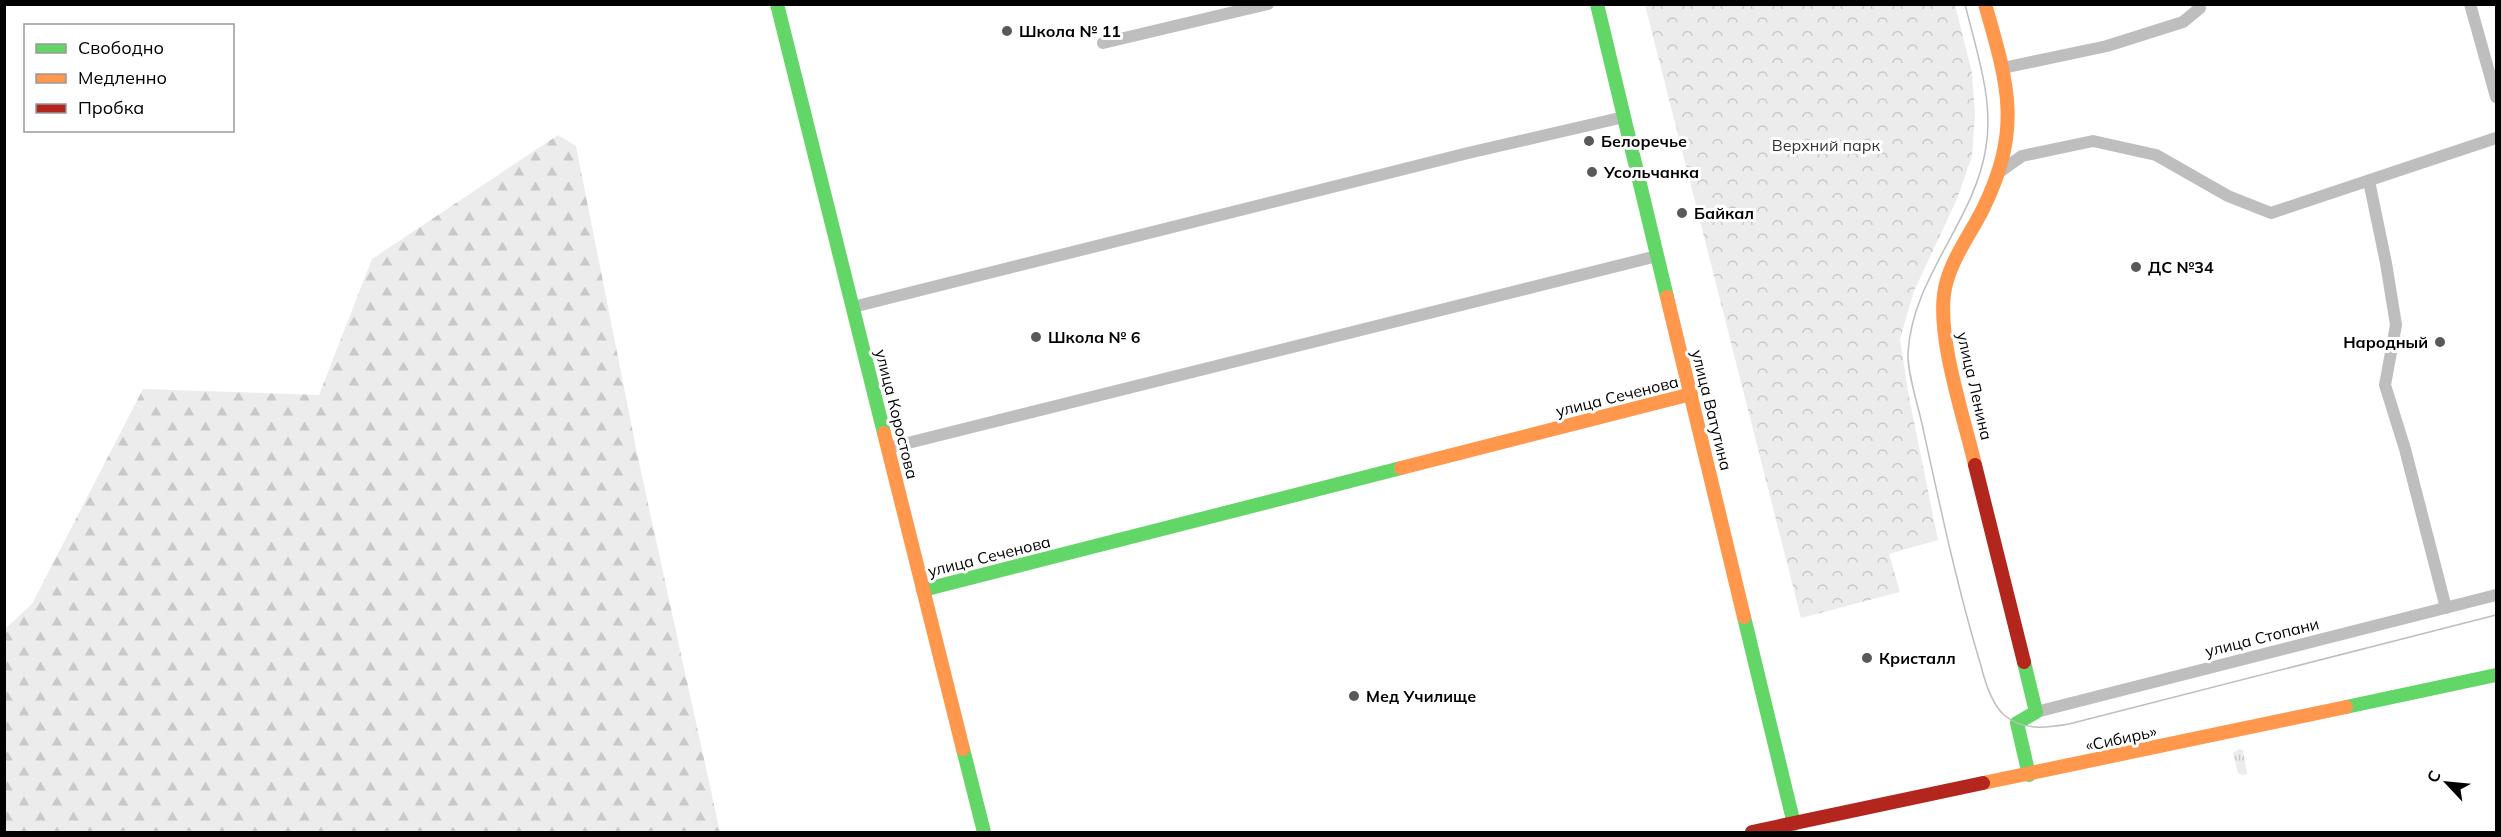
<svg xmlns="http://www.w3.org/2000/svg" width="2501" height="837" font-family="Mulish,sans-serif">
<defs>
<pattern id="grass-tufts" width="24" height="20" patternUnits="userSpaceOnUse" patternTransform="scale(1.5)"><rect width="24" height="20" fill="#ececec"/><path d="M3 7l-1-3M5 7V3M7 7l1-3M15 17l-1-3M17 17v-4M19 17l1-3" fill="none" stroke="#c9c9c9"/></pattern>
<pattern id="forest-firs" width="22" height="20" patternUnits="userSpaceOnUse" patternTransform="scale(1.5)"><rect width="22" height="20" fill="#ececec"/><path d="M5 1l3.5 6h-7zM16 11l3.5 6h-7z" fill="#c9c9c9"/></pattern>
<pattern id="park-crowns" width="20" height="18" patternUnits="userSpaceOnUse" patternTransform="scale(1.5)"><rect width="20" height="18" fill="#ececec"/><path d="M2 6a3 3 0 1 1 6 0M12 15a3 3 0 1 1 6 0" fill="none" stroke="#c9c9c9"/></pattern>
</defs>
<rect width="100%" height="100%" fill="#fff"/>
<path fill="url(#grass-tufts)" d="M 2239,749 L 2243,750 L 2247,774 L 2242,775 L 2238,773 L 2233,753 Z"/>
<path fill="url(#forest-firs)" d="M 558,135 L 576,146 L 638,458 L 720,832 L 5,832 L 5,629 L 32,604 L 143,389 L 319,395 L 372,259 Z"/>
<path fill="url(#park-crowns)" d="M 1645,5 L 1955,5 L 1972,73 L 1975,114 L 1972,156 L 1957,199 L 1914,291 L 1900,339 L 1909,397 L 1938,540 L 1889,554 L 1900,592 L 1801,618 Z"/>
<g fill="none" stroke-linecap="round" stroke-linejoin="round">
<g stroke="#bebebe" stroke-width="12">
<path d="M 2470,4 L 2496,97"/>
<path d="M 1103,43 L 1268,4"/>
<path d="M 2003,68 L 2107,46 L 2183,22 L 2200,8"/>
<path d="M 1998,173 L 2022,156 L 2093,141 L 2156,155 L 2228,196 L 2271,213 L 2496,138"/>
<path d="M 2369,181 L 2386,263 L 2396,325 L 2385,385 L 2405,449 L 2446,608"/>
<path d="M 853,307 L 1468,153 L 1624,117"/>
<path d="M 888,448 L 1657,256"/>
<path d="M 2036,712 L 2496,595"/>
</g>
<g stroke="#63d668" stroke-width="14">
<path d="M 777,4 L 884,433"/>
<path d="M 1597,4 L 1667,297"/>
<path d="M 923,590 L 1401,468"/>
<path d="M 1744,617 L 1794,824"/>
<path d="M 2024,662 L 2036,712 L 2017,723 L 2029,775"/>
<path d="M 2346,707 L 2496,675"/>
<path d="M 963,749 L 984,832"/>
</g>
<g stroke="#ff974d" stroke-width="14">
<path d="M 1667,297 L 1744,617"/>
<path d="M 884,433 L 963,749"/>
<path d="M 1975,465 C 1964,417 1938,342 1944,294 C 1948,264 1968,238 1982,211 C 2022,130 2009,87 1985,4"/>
<path d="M 1401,468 L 1691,394"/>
<path d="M 1983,783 L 2346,707"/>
</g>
<g stroke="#b3261e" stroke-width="14">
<path d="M 1975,465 L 2024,662"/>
<path d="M 1752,832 L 1983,783"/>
</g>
<path stroke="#bebebe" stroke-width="1.5" d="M 1965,4 C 1976,50 1994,100 1986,147 C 1975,221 1912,277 1908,353 C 1907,374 1920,411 1924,433 C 1941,511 1958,590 1981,666 C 1985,682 1992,704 2004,715 C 2023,731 2046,728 2069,724 L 2496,615"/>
</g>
<g fill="#595959" stroke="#fff" stroke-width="2">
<circle cx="1007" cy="31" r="6"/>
<circle cx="1589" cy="141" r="6"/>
<circle cx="1592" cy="172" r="6"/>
<circle cx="1682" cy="213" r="6"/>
<circle cx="2136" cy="267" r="6"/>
<circle cx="1036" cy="337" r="6"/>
<circle cx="2440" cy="342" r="6"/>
<circle cx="1867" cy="658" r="6"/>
<circle cx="1354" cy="696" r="6"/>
</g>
<g text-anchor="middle" stroke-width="6" stroke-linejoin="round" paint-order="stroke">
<g font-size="16" font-weight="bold" fill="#000" stroke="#fff" text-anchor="start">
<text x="1019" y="37">Школа № 11</text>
<text x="1601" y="147">Белоречье</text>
<text x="1604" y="178">Усольчанка</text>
<text x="1694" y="219">Байкал</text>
<text x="2148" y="273">ДС №34</text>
<text x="1048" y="343">Школа № 6</text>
<text x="2428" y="348" text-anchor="end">Народный</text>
<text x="1879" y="664">Кристалл</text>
<text x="1366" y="702">Мед Училище</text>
</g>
<g font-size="16" fill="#333" stroke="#fff">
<text x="1826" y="151">Верхний парк</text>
</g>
<g font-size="16" fill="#000" stroke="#fff">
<text transform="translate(1975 386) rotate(77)" y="6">улица Ленина</text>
<text transform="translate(1617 396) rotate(-14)" y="6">улица Сеченова</text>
<text transform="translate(1712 410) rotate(76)" y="6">улица Ватутина</text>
<text transform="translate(897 414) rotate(76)" y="6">улица Коростова</text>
<text transform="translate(989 556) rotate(-14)" y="6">улица Сеченова</text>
<text transform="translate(2262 637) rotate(-14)" y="6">улица Стопани</text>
<text transform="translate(2121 738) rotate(-12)" y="6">«Сибирь»</text>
</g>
</g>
<rect width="2501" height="837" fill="none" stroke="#000000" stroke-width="12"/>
<rect x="24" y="24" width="210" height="108" fill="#ffffff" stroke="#999999" stroke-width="1.5"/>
<rect x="36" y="44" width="30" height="9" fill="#63d668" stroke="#999999" stroke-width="1.5"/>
<text x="78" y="54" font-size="18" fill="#000000">Свободно</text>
<rect x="36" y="74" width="30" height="9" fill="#ff974d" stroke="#999999" stroke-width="1.5"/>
<text x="78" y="84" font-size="18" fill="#000000">Медленно</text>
<rect x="36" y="104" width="30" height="9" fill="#b3261e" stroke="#999999" stroke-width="1.5"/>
<text x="78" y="114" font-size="18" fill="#000000">Пробка</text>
<g transform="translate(2447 783) rotate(296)" stroke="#ffffff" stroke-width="4.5" paint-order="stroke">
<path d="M0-4.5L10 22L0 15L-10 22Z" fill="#000000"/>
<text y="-9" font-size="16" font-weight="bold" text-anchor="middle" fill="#000000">С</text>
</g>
</svg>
